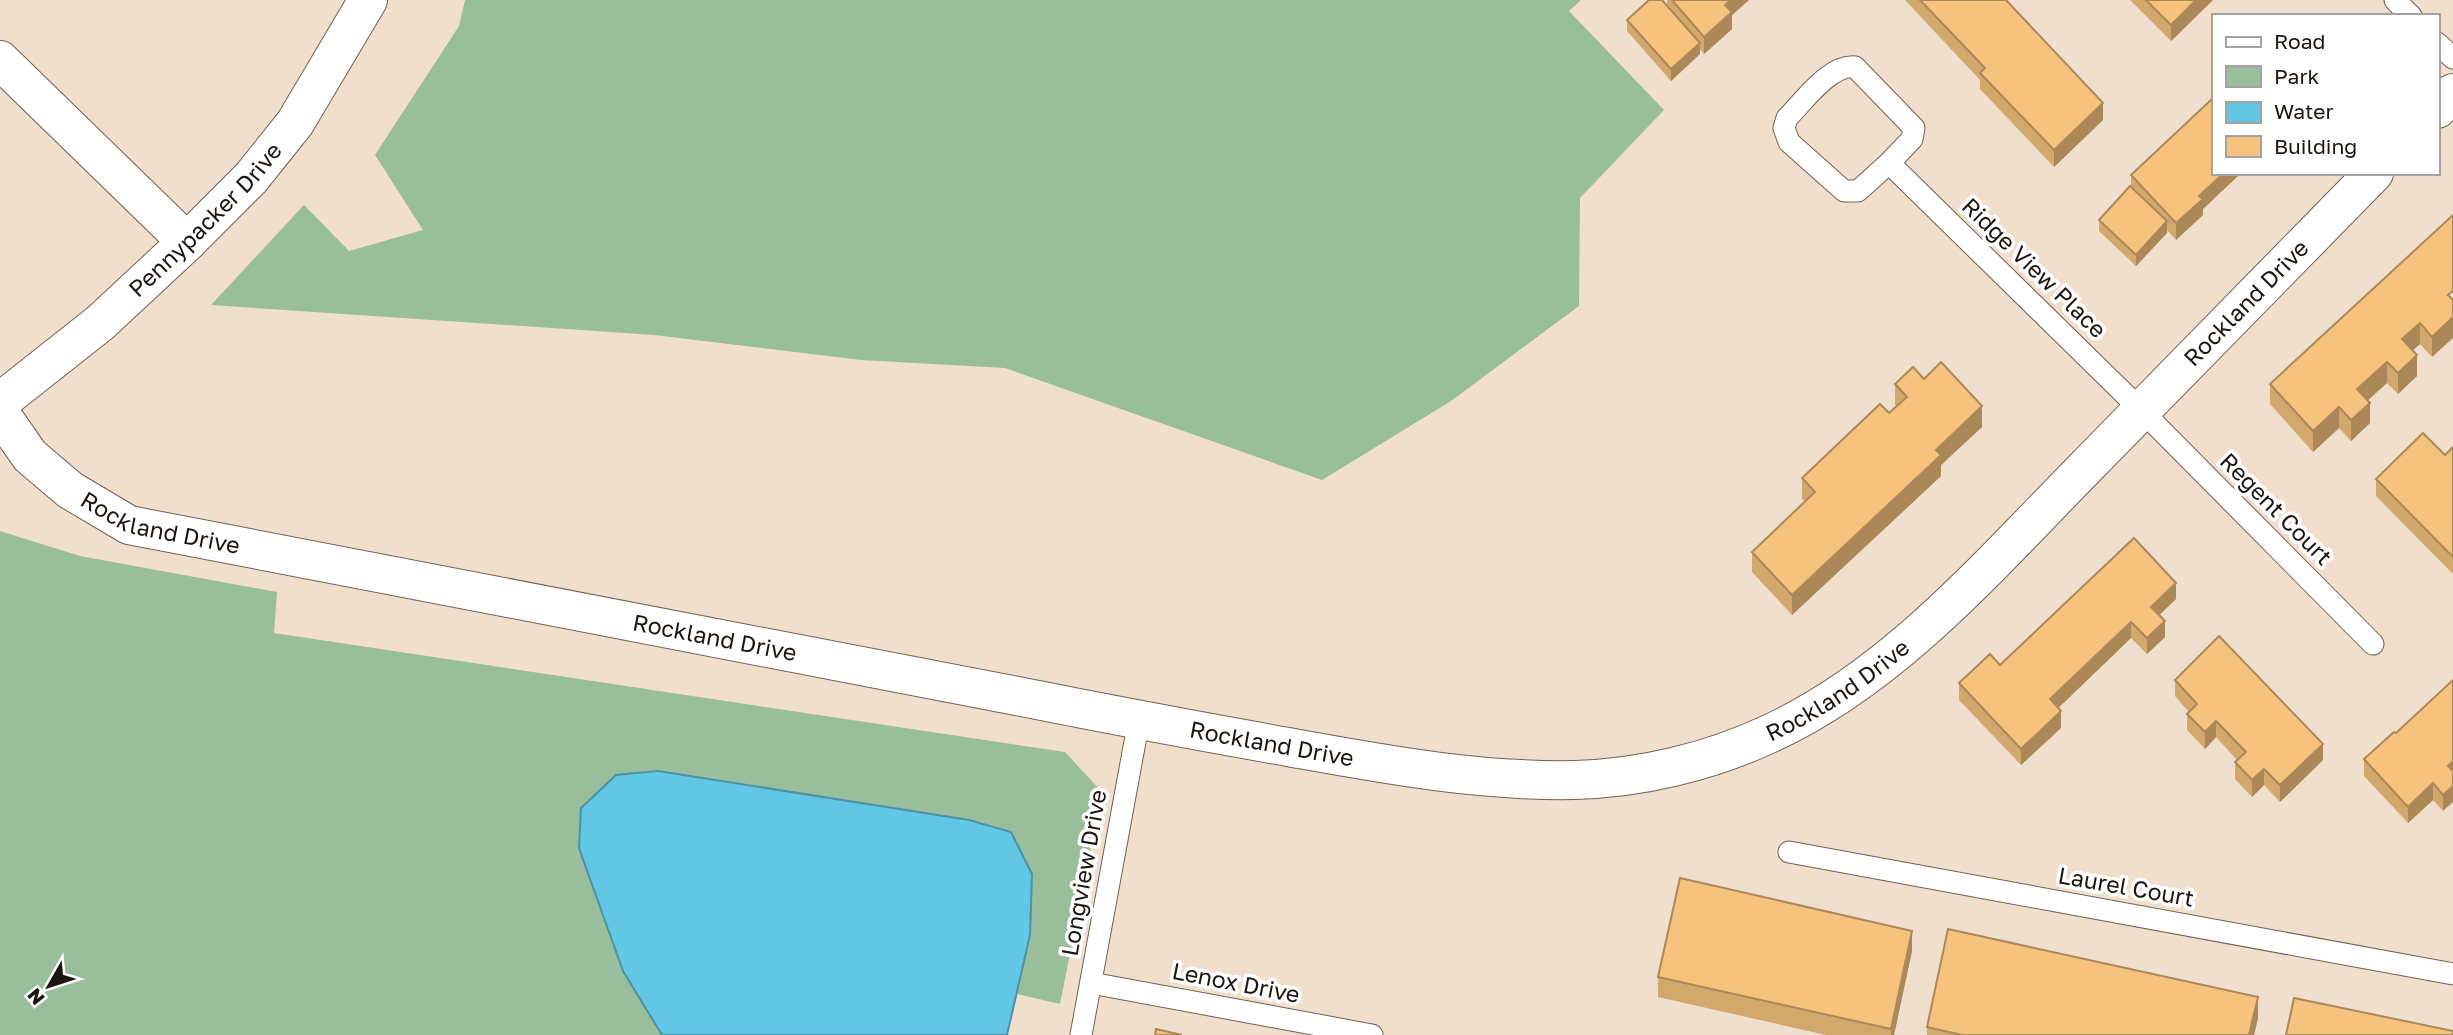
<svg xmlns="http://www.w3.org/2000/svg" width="2453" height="1035" font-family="'Golos Text',sans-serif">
<rect width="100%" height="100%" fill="#f0dfcc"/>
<g fill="#99be9b">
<path d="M 465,0 L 1581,0 L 1569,11 L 1664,110 L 1580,198 L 1579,306 L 1451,401 L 1322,480 L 1005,368 L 861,360 L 654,335 L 211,305 L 304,205 L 349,251 L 423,230 L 375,155 L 459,26 Z"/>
<path d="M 0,531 L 80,556 L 277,592 L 274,633 L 1065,752 L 1102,792 L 1060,1004 L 1017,994 L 1030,935 L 1011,832 L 969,820 L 658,771 L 616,775 L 581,808 L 579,848 L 623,971 L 662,1035 L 0,1035 Z"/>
</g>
<path fill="#61c7e5" stroke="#4c92a5" stroke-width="2" d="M 658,771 L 969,820 L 1011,832 L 1032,874 L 1030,935 L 1007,1035 L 662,1035 L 623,971 L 579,848 L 581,808 L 616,775 Z"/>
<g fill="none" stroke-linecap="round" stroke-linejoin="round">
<g stroke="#716251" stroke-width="23">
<g id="service">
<path d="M 2395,0 L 2411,16"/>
<path d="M 2437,43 L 2453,58"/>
<path d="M 1889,163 L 1858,191 L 1844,191 L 1789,142 L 1784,128 L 1787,118 C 1804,101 1830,64 1855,67 L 1914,128 L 1912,139 L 1889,163 L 2141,410 L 2373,644"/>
<path d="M 1789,852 L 2453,974"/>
<path d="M 1091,983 L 1372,1035"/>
<path d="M 1081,1035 L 1139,720"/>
</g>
</g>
<g stroke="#716251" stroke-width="40">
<path id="minor" d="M 0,60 L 187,242"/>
</g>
<g stroke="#716251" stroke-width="40">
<g id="tertiary">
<path d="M 2437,109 L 2453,93"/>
<path id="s1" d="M 0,402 L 100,323 L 187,242 L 251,178 L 295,123 L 368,0"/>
<path id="s2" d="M 0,413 L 30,456 L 70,490 L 129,525 C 425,582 721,639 1017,696 C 1107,714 1198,731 1288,747 C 1383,764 1478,782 1575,780 C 1641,778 1709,762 1769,734 C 1894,677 1989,565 2084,469 C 2180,370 2277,272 2374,173"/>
</g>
</g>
<use href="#service" stroke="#fff" stroke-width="21"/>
<use href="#minor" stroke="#fff" stroke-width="38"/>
<use href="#tertiary" stroke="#fff" stroke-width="38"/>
</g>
<g fill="#d3a86c">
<path d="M 1667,0 L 1749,0 L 1732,15 L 1732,29 L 1704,54 L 1700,49 L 1700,54 L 1671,81 L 1627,31 L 1627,20 L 1667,5 Z"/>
<path d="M 1905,0 L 2006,0 L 2103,120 L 2054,167 L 1980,89 L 1980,80 Z"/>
<path d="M 2130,0 L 2213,0 L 2171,41 Z"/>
<path d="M 2241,173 L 2203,209 L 2203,215 L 2176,240 L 2167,230 L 2167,233 L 2136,266 L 2099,231 L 2099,220 L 2131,187 L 2131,175 Z"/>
<path d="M 2453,215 L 2432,357 L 2420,344 L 2412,350 L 2417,376 L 2398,394 L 2387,383 L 2368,400 L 2370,423 L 2351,441 L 2339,428 L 2313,452 L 2270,404 L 2270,384 Z"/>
<path d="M 1924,379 L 1982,427 L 1941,465 L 1941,476 L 1792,615 L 1752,572 L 1752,552 L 1805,502 L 1802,499 L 1802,478 L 1889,413 L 1896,406 L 1895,405 L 1895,384 Z"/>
<path d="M 2453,447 L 2453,574 L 2376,496 L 2376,479 L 2445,455 Z"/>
<path d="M 2176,599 L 2159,615 L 2165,637 L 2147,654 L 2131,638 L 2058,708 L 2061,728 L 2021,765 L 1959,700 L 1959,683 L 2000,665 Z"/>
<path d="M 2175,680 L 2323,760 L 2280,802 L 2264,785 L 2252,797 L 2235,779 L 2235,762 L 2237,760 L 2216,737 L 2205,749 L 2187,730 L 2187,714 L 2189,712 L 2175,696 Z"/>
<path d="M 2453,680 L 2443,811 L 2433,800 L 2408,823 L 2364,776 L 2364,759 L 2396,733 Z"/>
<path d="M 1912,951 L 1894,1035 L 1826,1035 L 1658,997 L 1658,977 Z"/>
<path d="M 2258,1018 L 2254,1035 L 1927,1035 L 1927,1027 Z"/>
</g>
<g fill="#ac8858">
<path d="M 1731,0 L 1749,0 L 1732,15 L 1732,29 L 1704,54 L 1704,37 L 1725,5 Z"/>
<path d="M 2196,0 L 2213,0 L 2171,41 L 2171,25 Z"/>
<path d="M 1700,43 L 1700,54 L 1671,81 L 1671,69 Z"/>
<path d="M 2103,103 L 2103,120 L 2054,167 L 2054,150 Z"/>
<path d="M 2224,173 L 2241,173 L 2203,209 L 2203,215 L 2176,240 L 2176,223 L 2199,196 Z"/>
<path d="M 2167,221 L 2167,233 L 2136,266 L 2136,255 Z"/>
<path d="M 2453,317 L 2453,338 L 2432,357 L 2432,337 Z"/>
<path d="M 2420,323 L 2420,344 L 2402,360 L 2402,339 Z"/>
<path d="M 2417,355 L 2417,376 L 2398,394 L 2398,373 Z"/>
<path d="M 2387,362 L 2387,383 L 2357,410 L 2357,389 Z"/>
<path d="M 2370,403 L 2370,423 L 2351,441 L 2351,420 Z"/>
<path d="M 1982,406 L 1982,427 L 1941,465 L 1941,476 L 1792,615 L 1792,595 L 1936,450 Z"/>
<path d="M 2339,407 L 2339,428 L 2313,452 L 2313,431 Z"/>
<path d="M 2176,583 L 2176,599 L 2151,623 L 2151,607 Z"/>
<path d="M 2165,621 L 2165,637 L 2147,654 L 2147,638 Z"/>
<path d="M 2131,622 L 2131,638 L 2050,716 L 2050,699 Z"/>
<path d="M 2061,711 L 2061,728 L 2021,765 L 2021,749 Z"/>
<path d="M 2216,721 L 2216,737 L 2205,749 L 2205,732 Z"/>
<path d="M 2323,744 L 2323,760 L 2280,802 L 2280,785 Z"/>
<path d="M 2453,761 L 2453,777 L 2448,766 Z"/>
<path d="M 2264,769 L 2264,785 L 2252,797 L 2252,780 Z"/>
<path d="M 2433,783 L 2433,800 L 2408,823 L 2408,807 Z"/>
<path d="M 2453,786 L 2453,802 L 2443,811 L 2443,795 Z"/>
<path d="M 1912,931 L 1912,951 L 1894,1035 L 1891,1035 L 1891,1029 Z"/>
<path d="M 2258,997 L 2258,1018 L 2254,1035 L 2249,1035 Z"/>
</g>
<g fill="#f5c37e" stroke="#ac8858" stroke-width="2">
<path d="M 1649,0 L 1662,0 L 1700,43 L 1671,69 L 1627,20 Z"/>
<path d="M 1672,0 L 1731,0 L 1725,5 L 1732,12 L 1704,37 Z"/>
<path d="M 1920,0 L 2006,0 L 2103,103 L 2054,150 L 1980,73 L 1985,68 Z"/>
<path d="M 2146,0 L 2196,0 L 2171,25 Z"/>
<path d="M 2213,98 L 2213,173 L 2224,173 L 2199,196 L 2203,199 L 2176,223 L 2131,175 Z"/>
<path d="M 2130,186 L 2167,221 L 2136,255 L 2099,220 Z"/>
<path d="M 2453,215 L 2453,291 L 2448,295 L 2453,300 L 2453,317 L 2432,337 L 2420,323 L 2402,339 L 2417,355 L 2398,373 L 2387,362 L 2357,389 L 2370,403 L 2351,420 L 2339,407 L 2313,431 L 2270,384 Z"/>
<path d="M 1941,362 L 1982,406 L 1936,450 L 1941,455 L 1792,595 L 1752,552 L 1815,492 L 1802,478 L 1880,404 L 1889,413 L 1907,397 L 1895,384 L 1913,367 L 1924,379 Z"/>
<path d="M 2423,433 L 2445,455 L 2453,447 L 2453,557 L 2376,479 Z"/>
<path d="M 2134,538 L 2176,583 L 2151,607 L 2165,621 L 2147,638 L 2131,622 L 2050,699 L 2061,711 L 2021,749 L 1959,683 L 1990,654 L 2000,665 Z"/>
<path d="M 2219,636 L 2323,744 L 2280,785 L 2264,769 L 2252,780 L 2235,762 L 2246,752 L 2216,721 L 2205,732 L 2187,714 L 2197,704 L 2175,680 Z"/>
<path d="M 2453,680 L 2453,761 L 2448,766 L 2453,771 L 2453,786 L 2443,795 L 2433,783 L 2408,807 L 2364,759 L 2394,732 L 2396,733 Z"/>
<path d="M 1680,878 L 1912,931 L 1891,1029 L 1658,977 Z"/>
<path d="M 1948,929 L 2258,997 L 2249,1035 L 1962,1035 L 1927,1027 Z"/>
<path d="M 2294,998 L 2453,1031 L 2453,1035 L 2286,1035 Z"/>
<path d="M 1156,1029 L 1182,1035 L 1155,1035 Z"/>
</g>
<g text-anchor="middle" stroke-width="7" stroke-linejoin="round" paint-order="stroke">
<g font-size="23" fill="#1b150f" stroke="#fff">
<text dy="8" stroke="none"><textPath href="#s1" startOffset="275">Pennypacker Drive</textPath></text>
<text transform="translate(2034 268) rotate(44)" y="8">Ridge View Place</text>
<text dy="8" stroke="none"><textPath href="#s2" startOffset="2490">Rockland Drive</textPath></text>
<text transform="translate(2276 509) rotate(45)" y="8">Regent Court</text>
<text dy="8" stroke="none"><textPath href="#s2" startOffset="203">Rockland Drive</textPath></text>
<text dy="8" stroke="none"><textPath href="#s2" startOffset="770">Rockland Drive</textPath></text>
<text dy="8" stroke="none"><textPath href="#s2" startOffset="1925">Rockland Drive</textPath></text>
<text dy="8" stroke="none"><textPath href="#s2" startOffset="1337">Rockland Drive</textPath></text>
<text transform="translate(1084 873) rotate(-80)" y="8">Longview Drive</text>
<text transform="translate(2126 887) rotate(10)" y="8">Laurel Court</text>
<text transform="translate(1236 983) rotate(11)" y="8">Lenox Drive</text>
</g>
</g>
<rect x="2212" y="14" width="228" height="161" fill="#ffffff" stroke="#a4a19f" stroke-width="2"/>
<rect x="2226" y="37" width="35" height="10" fill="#ffffff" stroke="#a4a19f" stroke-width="2"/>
<text x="2274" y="49" font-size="21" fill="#1b150f">Road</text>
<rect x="2226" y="66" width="35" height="21" fill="#99be9b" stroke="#a4a19f" stroke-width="2"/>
<text x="2274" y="84" font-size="21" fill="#1b150f">Park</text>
<rect x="2226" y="102" width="35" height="21" fill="#61c7e5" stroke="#a4a19f" stroke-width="2"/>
<text x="2274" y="119" font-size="21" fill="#1b150f">Water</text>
<rect x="2226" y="136" width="35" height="21" fill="#f5c37e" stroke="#a4a19f" stroke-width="2"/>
<text x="2274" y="154" font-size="21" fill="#1b150f">Building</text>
<g transform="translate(49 986) rotate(231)" stroke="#ffffff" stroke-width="5" paint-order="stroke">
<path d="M0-5L12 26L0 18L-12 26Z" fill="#1b150f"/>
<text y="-10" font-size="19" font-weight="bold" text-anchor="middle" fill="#1b150f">N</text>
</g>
</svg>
